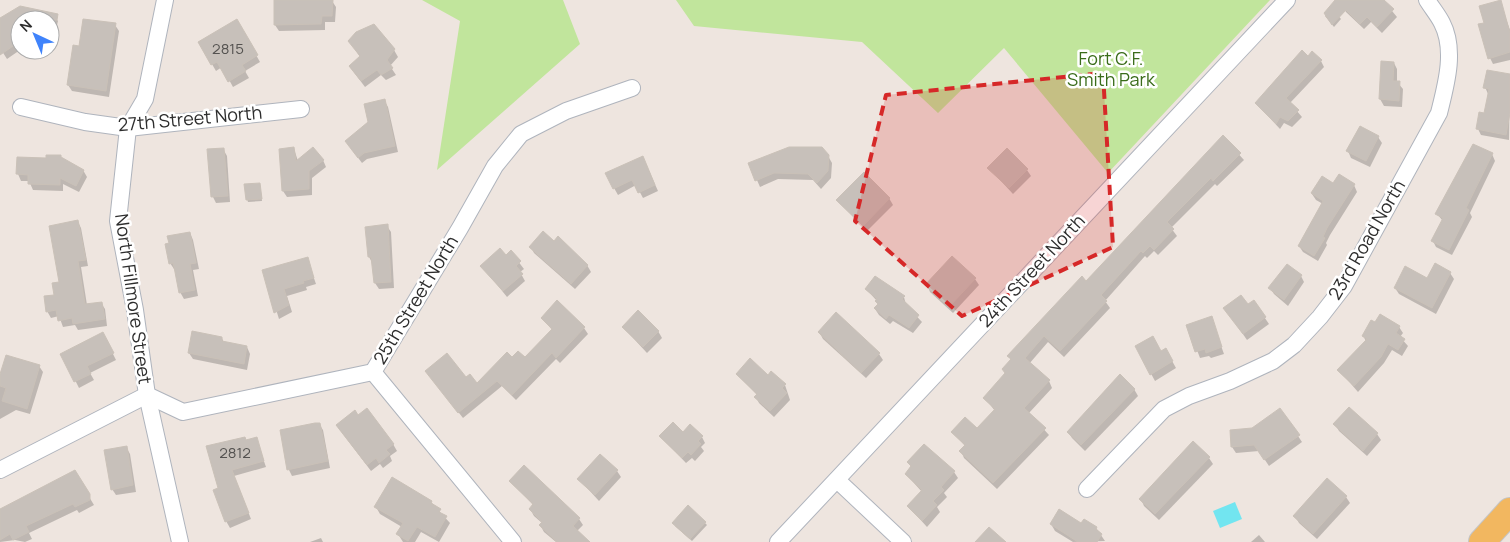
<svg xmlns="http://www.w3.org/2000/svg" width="1510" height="542" font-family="Manrope,sans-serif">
<rect width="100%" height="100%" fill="#eee5df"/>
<g fill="#c1e59c">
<path d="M 422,0 L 563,0 L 580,44 L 437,170 L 460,21 Z"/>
<path d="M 676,0 L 1270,0 L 1108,173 L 1004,48 L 938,113 L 862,42 L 694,26 Z"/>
</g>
<path fill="#72e5f0" d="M 1235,502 L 1242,519 L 1220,528 L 1213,511 Z"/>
<g fill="#0003">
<path d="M 276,0 L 332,1 L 336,7 L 335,22 L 325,22 L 325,30 L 279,31 L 275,25 Z"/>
<path d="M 1347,0 L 1383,0 L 1397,17 L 1382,33 L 1371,22 L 1364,29 L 1346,12 L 1342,6 Z"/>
<path d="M 1500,2 L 1510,30 L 1510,60 L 1493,64 L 1490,58 Z"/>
<path d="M 1332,8 L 1341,19 L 1334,27 L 1325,16 Z"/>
<path d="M 54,15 L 58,21 L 52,46 L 50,45 L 50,20 L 20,20 L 20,50 L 7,59 L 0,48 L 0,22 Z"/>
<path d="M 237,21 L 260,62 L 245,71 L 249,78 L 233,87 L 222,67 L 216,71 L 199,42 Z"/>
<path d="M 115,25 L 119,31 L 109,97 L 72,91 L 68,85 Z"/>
<path d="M 350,41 L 394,50 L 398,57 L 390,66 L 396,75 L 386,80 L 381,75 L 365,87 L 350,67 L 360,57 Z"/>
<path d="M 1308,58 L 1321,61 L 1324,67 L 1290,103 L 1302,117 L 1292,127 L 1284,123 L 1280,129 L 1257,104 Z"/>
<path d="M 1382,62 L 1394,63 L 1397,69 L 1397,82 L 1403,89 L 1402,107 L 1384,106 L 1380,99 Z"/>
<path d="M 1510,76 L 1509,140 L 1481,135 L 1478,129 L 1485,114 L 1488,94 L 1485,87 Z"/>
<path d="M 384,100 L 388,107 L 398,152 L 367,159 L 362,163 L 350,147 Z"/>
<path d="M 1360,127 L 1378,137 L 1382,143 L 1370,167 L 1351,158 L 1348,151 Z"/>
<path d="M 1223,137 L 1244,160 L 1217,186 L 1215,184 L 1171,228 L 1177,236 L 1158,255 L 1154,251 L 1147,258 L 1145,256 L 1105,301 L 1110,308 L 1064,357 L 1048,342 L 1029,364 L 1049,381 L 1052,388 L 1029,413 L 1049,435 L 997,489 L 964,458 L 961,451 L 965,446 L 953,432 L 977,430 L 995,411 L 985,398 L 1006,374 L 1011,361 L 1009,356 L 1086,282 Z"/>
<path d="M 223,149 L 227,156 L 230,202 L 216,203 L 213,197 Z"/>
<path d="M 294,149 L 298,161 L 323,160 L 326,167 L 312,178 L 312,195 L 287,197 L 283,191 Z"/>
<path d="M 1492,154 L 1495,161 L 1470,213 L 1472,217 L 1452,255 L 1436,247 L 1433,241 L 1443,221 L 1437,214 Z"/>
<path d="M 828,156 L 832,163 L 831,178 L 821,189 L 813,180 L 778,179 L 760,187 L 750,164 Z"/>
<path d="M 646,164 L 658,191 L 643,198 L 636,185 L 618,195 L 614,188 Z"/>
<path d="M 989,168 L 1027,170 L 1031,176 L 1013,194 Z"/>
<path d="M 83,170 L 87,177 L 79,192 L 63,184 L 63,191 L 33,190 L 29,181 L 21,181 L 18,174 Z"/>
<path d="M 260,184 L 262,201 L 248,202 L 247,199 Z"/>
<path d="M 1333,185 L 1354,185 L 1357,192 L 1330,235 L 1326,243 L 1327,245 L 1318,261 L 1303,252 L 1299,246 L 1323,204 L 1316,200 L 1312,194 Z"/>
<path d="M 889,198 L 893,205 L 867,231 L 838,200 Z"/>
<path d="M 78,222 L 81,228 L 88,266 L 81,267 L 87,305 L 101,303 L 105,309 L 107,326 L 78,330 L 75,325 L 63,327 L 59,316 L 51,318 L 47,311 L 61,283 Z"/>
<path d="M 387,226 L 391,232 L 394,288 L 379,289 L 375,283 L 373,264 L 369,257 Z"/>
<path d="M 190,233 L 193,240 L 199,269 L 193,270 L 198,296 L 184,299 L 180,292 L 176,269 L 174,269 L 170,263 Z"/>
<path d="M 554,242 L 587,265 L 591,272 L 575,289 L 534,253 L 531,247 Z"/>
<path d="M 511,252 L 524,269 L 520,272 L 525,281 L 507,297 L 482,266 L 506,257 Z"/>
<path d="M 307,258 L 316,284 L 306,287 L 307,290 L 287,296 L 292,312 L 279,319 L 264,271 Z"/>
<path d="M 1450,273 L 1454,279 L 1436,314 L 1399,294 L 1395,288 Z"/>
<path d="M 1301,276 L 1304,282 L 1288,306 L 1274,294 L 1270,288 Z"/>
<path d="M 975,279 L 979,285 L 953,313 L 930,292 L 927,285 Z"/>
<path d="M 866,289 L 904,297 L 906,305 L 922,322 L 913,333 L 893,321 L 890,324 L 879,315 L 875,309 L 879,305 L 877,301 Z"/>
<path d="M 557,302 L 584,328 L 588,334 L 560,363 L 556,359 L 516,400 L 502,386 L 463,418 L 426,371 L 466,379 L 477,385 L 512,359 L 525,359 L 553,331 L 542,318 Z"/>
<path d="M 1254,302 L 1269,324 L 1247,340 L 1229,314 Z"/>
<path d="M 1211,318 L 1224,354 L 1211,358 L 1209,356 L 1200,358 L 1188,326 Z"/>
<path d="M 623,327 L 658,331 L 662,338 L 647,353 Z"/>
<path d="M 1399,327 L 1403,333 L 1400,337 L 1408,346 L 1402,356 L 1392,350 L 1384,363 L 1358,392 L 1339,370 L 1366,341 L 1363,336 Z"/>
<path d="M 819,332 L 879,354 L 883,360 L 866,378 L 823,339 Z"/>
<path d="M 222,338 L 224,343 L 247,347 L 250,354 L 247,370 L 193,359 L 189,353 Z"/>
<path d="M 106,340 L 116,360 L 90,373 L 94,380 L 79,388 L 62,354 Z"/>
<path d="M 1136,346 L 1161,353 L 1166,350 L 1176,368 L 1155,381 Z"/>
<path d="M 39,366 L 43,372 L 30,414 L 16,410 L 0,419 L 0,378 Z"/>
<path d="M 772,373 L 785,385 L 790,400 L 774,417 L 759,403 L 756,397 L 757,395 L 737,374 L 768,377 Z"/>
<path d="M 1134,389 L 1138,396 L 1085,451 L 1072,438 L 1068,432 Z"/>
<path d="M 1349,408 L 1377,434 L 1381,440 L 1367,456 L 1339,431 L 1335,424 Z"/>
<path d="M 358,416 L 393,444 L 397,451 L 390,456 L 392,461 L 383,468 L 380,464 L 371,471 L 337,426 Z"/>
<path d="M 319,424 L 323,430 L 330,468 L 292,476 L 289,470 L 281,431 Z"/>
<path d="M 683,434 L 702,437 L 705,443 L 701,447 L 704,451 L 695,461 L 692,458 L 686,463 L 661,437 Z"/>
<path d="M 1298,436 L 1302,442 L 1269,466 L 1259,451 L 1236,453 L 1232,447 Z"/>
<path d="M 256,438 L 266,467 L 234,476 L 251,519 L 230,528 L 226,521 L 219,489 L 246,441 Z"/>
<path d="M 924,445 L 954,472 L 958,478 L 944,493 L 947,497 L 937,507 L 940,512 L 927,527 L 908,506 L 922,492 L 906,474 L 911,467 L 908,462 Z"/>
<path d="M 126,447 L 130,454 L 136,492 L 116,495 L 112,489 Z"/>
<path d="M 1209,458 L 1213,464 L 1159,520 L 1144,506 L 1141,499 Z"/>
<path d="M 617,471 L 621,477 L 599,501 L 579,479 Z"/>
<path d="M 74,472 L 94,505 L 79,513 L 77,510 L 29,533 L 32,539 L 25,542 L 15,540 L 0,542 L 0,511 Z"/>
<path d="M 511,481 L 579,519 L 583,525 L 577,531 L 586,542 L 556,542 L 544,532 L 540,525 L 542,523 L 534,516 L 530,509 L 534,506 Z"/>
<path d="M 1346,497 L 1350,503 L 1317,539 L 1299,523 L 1295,516 Z"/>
<path d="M 431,502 L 450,523 L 439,542 L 421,532 L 415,542 L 403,542 L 398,534 L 402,527 L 380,514 L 376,507 Z"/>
<path d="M 705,523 L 707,525 L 692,541 L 675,526 Z"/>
<path d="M 1051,524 L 1082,525 L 1096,528 L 1105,541 L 1073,542 L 1055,531 Z"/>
<path d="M 1259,535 L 1265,542 L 1251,542 Z"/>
<path d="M 321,538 L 323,542 L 310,542 Z"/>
</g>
<g fill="#c7c0ba" stroke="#cac1b8">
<path d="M 274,0 L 333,0 L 332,16 L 322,16 L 321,24 L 274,25 Z"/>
<path d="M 1335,0 L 1384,0 L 1394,9 L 1377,27 L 1367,17 L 1360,24 L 1346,10 L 1332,25 L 1324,13 Z"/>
<path d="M 1501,0 L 1510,33 L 1510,52 L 1488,59 L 1478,24 L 1484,23 L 1479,6 Z"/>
<path d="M 20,6 L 58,14 L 57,20 L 20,20 L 20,38 L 14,42 L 16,44 L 0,55 L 0,18 Z"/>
<path d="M 83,19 L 116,23 L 106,91 L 67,85 L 73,45 L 79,46 Z"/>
<path d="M 237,19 L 258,55 L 242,65 L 246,71 L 228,82 L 217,62 L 211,65 L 198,42 Z"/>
<path d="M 374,24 L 395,49 L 387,60 L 393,68 L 381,75 L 377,70 L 361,81 L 349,66 L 360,56 L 348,41 L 356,32 Z"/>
<path d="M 1302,50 L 1308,56 L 1312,51 L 1322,60 L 1286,98 L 1299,110 L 1288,121 L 1280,117 L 1276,124 L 1255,103 Z"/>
<path d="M 1381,61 L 1394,62 L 1393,81 L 1400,81 L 1399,101 L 1379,99 Z"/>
<path d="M 1487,70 L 1510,74 L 1510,113 L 1506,135 L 1476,129 L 1479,112 L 1484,113 L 1489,89 L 1483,88 Z"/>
<path d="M 385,99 L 395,146 L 364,153 L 358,158 L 345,141 L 368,122 L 364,104 Z"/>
<path d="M 1360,126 L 1379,136 L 1366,161 L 1346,151 Z"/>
<path d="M 1223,135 L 1241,153 L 1213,181 L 1211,178 L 1167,222 L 1174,229 L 1154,250 L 1150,246 L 1143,253 L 1141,251 L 1101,295 L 1107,301 L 1060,351 L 1044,336 L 1025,358 L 1050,380 L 1024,408 L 1046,428 L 993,483 L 959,451 L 965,445 L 951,432 L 965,417 L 977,428 L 995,409 L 983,398 L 1005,373 L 1002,369 L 1011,359 L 1007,356 L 1082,276 L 1086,281 Z"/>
<path d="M 1473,144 L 1493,153 L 1466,208 L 1469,210 L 1449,250 L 1431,241 L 1443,218 L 1435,214 Z"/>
<path d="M 294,147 L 296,161 L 313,147 L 324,160 L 309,171 L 309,189 L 282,191 L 279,149 Z"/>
<path d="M 789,147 L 822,147 L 829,155 L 828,171 L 817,183 L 808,174 L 774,173 L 755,181 L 748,163 Z"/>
<path d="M 224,148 L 228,196 L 211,197 L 207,149 Z"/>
<path d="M 1007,148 L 1028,169 L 1009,188 L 987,168 Z"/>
<path d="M 46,155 L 61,155 L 61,157 L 84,170 L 76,186 L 60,178 L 60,185 L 28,184 L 28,175 L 16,174 L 17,157 L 46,158 Z"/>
<path d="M 643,156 L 655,185 L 638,193 L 632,180 L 613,189 L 605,173 Z"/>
<path d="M 864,172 L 890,198 L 863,226 L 836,200 Z"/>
<path d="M 1339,174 L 1355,184 L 1327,228 L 1323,237 L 1325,238 L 1314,256 L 1298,246 L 1323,201 L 1311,193 L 1322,176 L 1333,183 Z"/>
<path d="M 260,183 L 262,199 L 246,200 L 244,184 Z"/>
<path d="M 78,220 L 86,260 L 78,261 L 85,304 L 102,302 L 105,319 L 73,324 L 72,318 L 58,321 L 56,310 L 46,312 L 44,296 L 54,295 L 52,283 L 59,282 L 49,226 Z"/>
<path d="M 388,224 L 391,282 L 374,283 L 371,257 L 368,257 L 365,227 Z"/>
<path d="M 543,231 L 554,241 L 558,236 L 588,265 L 571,284 L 529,247 Z"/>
<path d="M 190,232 L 196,263 L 190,264 L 195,290 L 179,293 L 174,267 L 173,263 L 169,264 L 165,244 L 169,243 L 167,236 Z"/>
<path d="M 500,248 L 506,255 L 511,250 L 521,261 L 516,266 L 523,274 L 503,291 L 480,266 Z"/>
<path d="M 952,256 L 976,278 L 949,307 L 925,285 Z"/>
<path d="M 308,257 L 314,278 L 303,281 L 304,283 L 284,289 L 289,305 L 274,313 L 262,270 Z"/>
<path d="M 1435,263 L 1451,272 L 1432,308 L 1394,288 L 1405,266 L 1427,278 Z"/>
<path d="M 1287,264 L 1302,275 L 1284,300 L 1268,288 Z"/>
<path d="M 875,276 L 905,296 L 902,299 L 919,315 L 909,328 L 889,315 L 886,319 L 874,308 L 878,304 L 875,301 L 877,299 L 865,289 Z"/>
<path d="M 1241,295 L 1248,304 L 1254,300 L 1266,317 L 1243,334 L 1223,308 Z"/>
<path d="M 557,300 L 585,327 L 556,358 L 552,353 L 512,395 L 497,381 L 458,413 L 425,371 L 447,353 L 466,377 L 470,374 L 477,383 L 507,352 L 512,357 L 518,351 L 525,357 L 552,329 L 541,318 Z"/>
<path d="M 638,310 L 659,331 L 643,347 L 622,327 Z"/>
<path d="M 836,312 L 880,353 L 861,373 L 818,332 Z"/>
<path d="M 1380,314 L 1400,326 L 1396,333 L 1405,339 L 1398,350 L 1388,344 L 1381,357 L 1354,386 L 1337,370 L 1367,339 L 1362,336 L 1371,320 L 1375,322 Z"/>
<path d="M 1212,316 L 1222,347 L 1206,353 L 1205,349 L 1195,352 L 1186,325 Z"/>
<path d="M 192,331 L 222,337 L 222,341 L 247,346 L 244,364 L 188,353 Z"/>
<path d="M 103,332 L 114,353 L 87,366 L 91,374 L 74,382 L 60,354 Z"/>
<path d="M 1153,336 L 1161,351 L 1166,348 L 1173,361 L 1150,375 L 1135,346 Z"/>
<path d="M 6,355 L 40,365 L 27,409 L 2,401 L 6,388 L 0,386 L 0,374 Z"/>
<path d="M 750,358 L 768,375 L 771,371 L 786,384 L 782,388 L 787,393 L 770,411 L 754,397 L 757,394 L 736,374 Z"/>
<path d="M 1120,374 L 1135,389 L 1081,445 L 1067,432 Z"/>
<path d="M 1349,407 L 1378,433 L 1363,451 L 1333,424 Z"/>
<path d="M 367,408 L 394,444 L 386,450 L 390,454 L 379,463 L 376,458 L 367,465 L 336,425 L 355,410 L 358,415 Z"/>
<path d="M 1280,408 L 1300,435 L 1264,460 L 1254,445 L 1231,447 L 1230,430 L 1252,428 Z"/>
<path d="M 673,422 L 683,432 L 690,424 L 703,436 L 698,441 L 701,444 L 691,455 L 688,452 L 682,458 L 659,436 Z"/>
<path d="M 315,423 L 320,423 L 328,461 L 287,470 L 280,430 Z"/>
<path d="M 245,437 L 246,440 L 257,437 L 264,461 L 232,470 L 249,513 L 225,522 L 213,490 L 218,488 L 206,446 Z"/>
<path d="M 1193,441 L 1210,457 L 1155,514 L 1139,499 Z"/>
<path d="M 924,444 L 955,471 L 941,487 L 944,490 L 933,501 L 937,505 L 922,521 L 907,506 L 922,490 L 905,474 L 911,466 L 907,462 Z"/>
<path d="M 127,446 L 133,485 L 111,490 L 104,450 Z"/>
<path d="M 600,454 L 618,470 L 595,495 L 577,479 Z"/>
<path d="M 524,465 L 580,518 L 573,526 L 590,542 L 557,542 L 539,525 L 542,522 L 529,509 L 533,504 L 509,481 Z"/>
<path d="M 75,470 L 90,494 L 90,500 L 75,507 L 73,504 L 26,526 L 29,532 L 13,540 L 10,534 L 0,540 L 0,509 Z"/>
<path d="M 392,477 L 432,501 L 431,503 L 441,509 L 439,512 L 447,516 L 435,537 L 417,527 L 408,541 L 396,534 L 403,523 L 374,507 Z"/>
<path d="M 1327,478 L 1347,496 L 1313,534 L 1293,516 Z"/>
<path d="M 688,505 L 706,522 L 690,539 L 672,523 Z"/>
<path d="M 1059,509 L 1081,523 L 1084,519 L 1097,527 L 1096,529 L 1102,534 L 1097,542 L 1078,542 L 1050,524 Z"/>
<path d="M 989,527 L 1006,542 L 975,542 Z"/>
</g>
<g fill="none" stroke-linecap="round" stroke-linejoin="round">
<g stroke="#afb4bd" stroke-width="18">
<g id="minor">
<path d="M 165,0 L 145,99 L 128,128 L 118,221 L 135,310 L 147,395 L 180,542"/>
<path d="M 21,107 L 85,122 L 128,128 L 301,109"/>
<path d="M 373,372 L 513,542"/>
<path d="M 0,470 L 147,395 L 183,412 L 373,372 L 460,228 L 495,166 L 521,134 L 566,111 L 632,88"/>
<path d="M 837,480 L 903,542"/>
<path d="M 1087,489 L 1164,409 L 1189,396 L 1230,381 L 1273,361 L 1294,345 L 1320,317 L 1344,286 L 1439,113 C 1446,85 1456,50 1442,23 C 1438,15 1432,8 1427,0"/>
<path d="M 778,542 L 1287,0"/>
</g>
</g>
<g stroke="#c4c4c4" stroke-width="28">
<path id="primary" d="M 1482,542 L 1510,511"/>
</g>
<use href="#minor" stroke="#fff" stroke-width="16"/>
<use href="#primary" stroke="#f2b760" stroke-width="26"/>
</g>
<path fill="#d62828" fill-opacity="0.2" stroke="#d62828" stroke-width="4" stroke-dasharray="10 6" stroke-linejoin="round" d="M 1103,73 L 1113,247 L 962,316 L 855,221 L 886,95 Z"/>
<g text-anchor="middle" stroke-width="5" stroke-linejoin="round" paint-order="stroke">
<g font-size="15" fill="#545250">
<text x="228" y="54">2815</text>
<text x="235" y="458">2812</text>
</g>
<g font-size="18" fill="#3a6c1a" stroke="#fff">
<text x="1111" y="65">Fort C.F.<tspan x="1111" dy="21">Smith Park</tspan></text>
</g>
<g font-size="18" fill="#2d2d2d" stroke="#fff">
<text transform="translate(190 119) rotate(-5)" y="6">27th Street North</text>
<text transform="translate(1367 240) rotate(-60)" y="6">23rd Road North</text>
<text transform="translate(1032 271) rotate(-47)" y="6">24th Street North</text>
<text transform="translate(133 299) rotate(82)" y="6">North Fillmore Street</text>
<text transform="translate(416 300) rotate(-59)" y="6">25th Street North</text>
</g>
</g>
<g transform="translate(35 35) rotate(316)"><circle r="24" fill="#ffffff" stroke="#ababab"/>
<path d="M0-4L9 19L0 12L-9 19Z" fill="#3f83fb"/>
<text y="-8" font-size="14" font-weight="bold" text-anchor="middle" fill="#2d2d2d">N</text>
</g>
</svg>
